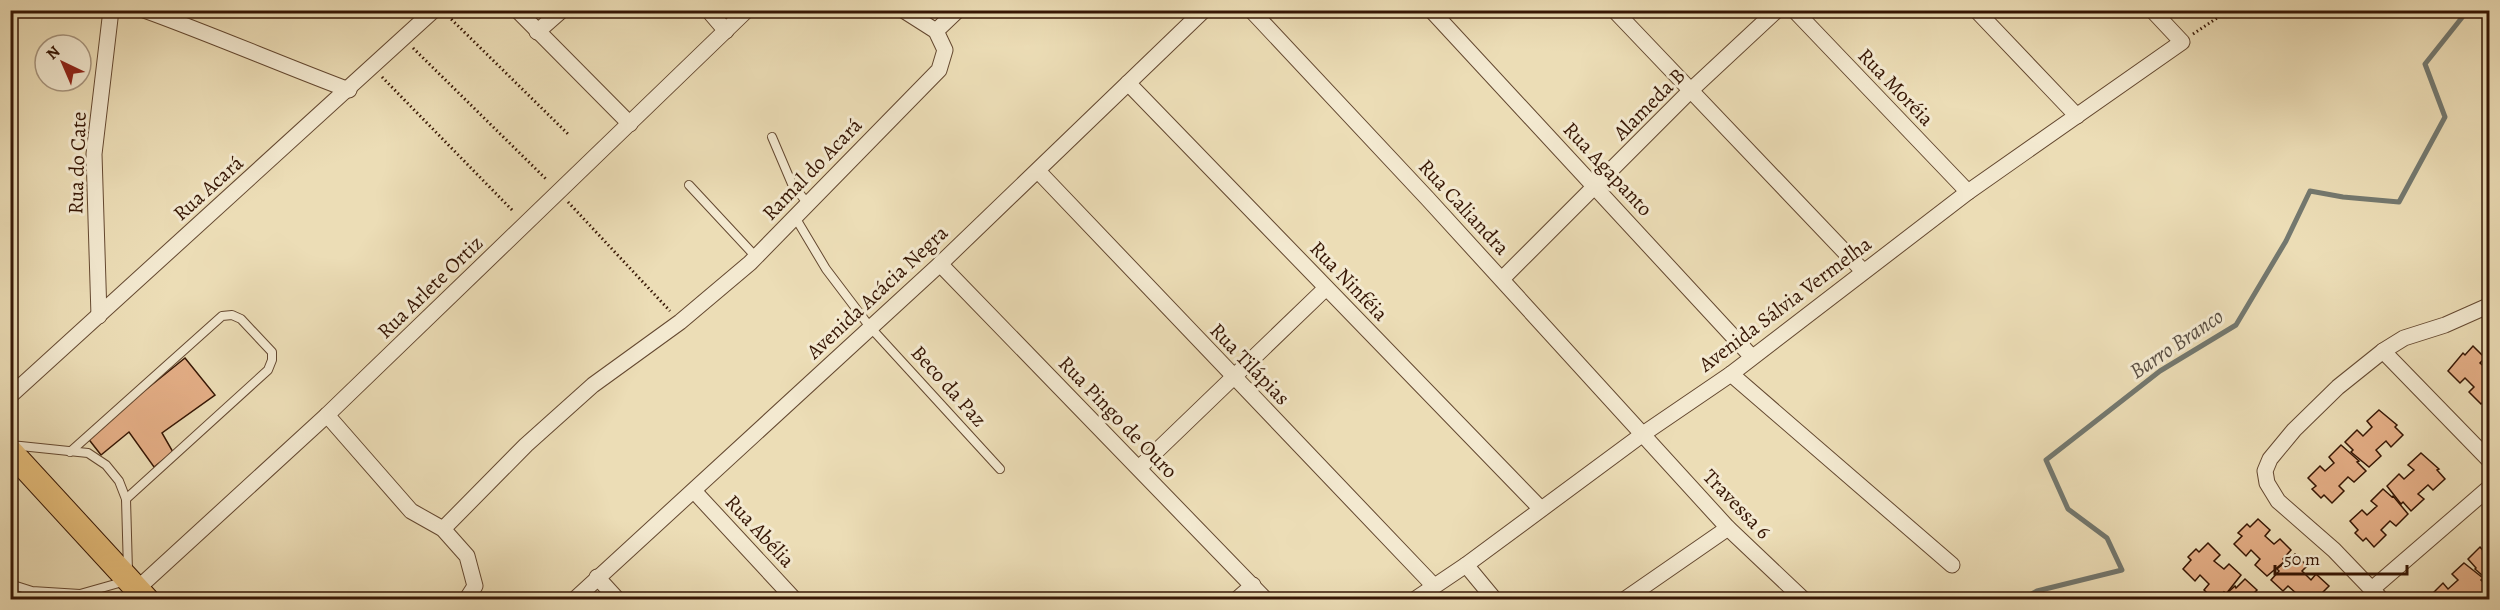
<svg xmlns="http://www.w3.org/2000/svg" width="2500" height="610" font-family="Alegreya,serif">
<rect width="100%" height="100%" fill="#ecddb6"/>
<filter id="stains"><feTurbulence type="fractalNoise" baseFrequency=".00333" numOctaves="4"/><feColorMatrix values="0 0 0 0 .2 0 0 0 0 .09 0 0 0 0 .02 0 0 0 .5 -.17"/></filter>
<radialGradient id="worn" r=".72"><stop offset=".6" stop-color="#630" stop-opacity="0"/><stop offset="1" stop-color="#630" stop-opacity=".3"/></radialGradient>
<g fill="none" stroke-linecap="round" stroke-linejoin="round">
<path stroke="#73786f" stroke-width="5" d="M 2021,600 L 2037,591 L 2122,570 L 2107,538 L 2068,509 L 2046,460 L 2160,371 L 2236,325 L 2286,241 L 2310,191 L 2343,197 L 2399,202 L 2445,117 L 2425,64 L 2468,10"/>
</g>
<g fill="#e5af87" stroke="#361604" stroke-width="1.5">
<path d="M 2473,346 L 2485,358 L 2480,363 L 2490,372 L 2490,396 L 2481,404 L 2469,392 L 2474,387 L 2465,378 L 2460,383 L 2448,371 L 2463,353 L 2465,355 Z"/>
<path d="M 185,358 L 215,395 L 162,433 L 173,452 L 154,467 L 129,432 L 101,455 L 87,437 Z"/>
<path d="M 2379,410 L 2397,425 L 2395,427 L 2403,435 L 2391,447 L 2386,441 L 2376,450 L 2381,456 L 2369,467 L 2351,452 L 2353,450 L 2345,442 L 2357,430 L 2363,436 L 2372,427 L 2367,421 Z"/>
<path d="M 2341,445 L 2359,461 L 2357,462 L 2366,471 L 2354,482 L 2348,477 L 2339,486 L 2344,491 L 2332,503 L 2324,495 L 2321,498 L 2312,489 L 2316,486 L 2308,478 L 2320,466 L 2325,471 L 2334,463 L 2329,457 Z"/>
<path d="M 2421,453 L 2439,469 L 2437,470 L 2445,479 L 2433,490 L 2428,485 L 2418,494 L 2424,499 L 2411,511 L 2403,502 L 2401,504 L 2387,486 L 2399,474 L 2404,479 L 2414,470 L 2408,465 Z"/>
<path d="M 2383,489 L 2392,497 L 2393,496 L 2408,514 L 2396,526 L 2390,521 L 2381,530 L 2386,535 L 2374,547 L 2366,538 L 2363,541 L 2355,533 L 2358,530 L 2350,521 L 2362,510 L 2367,515 L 2377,506 L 2371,501 Z"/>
<path d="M 2258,519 L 2270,530 L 2265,536 L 2274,544 L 2280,539 L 2291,550 L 2283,559 L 2285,561 L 2267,576 L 2255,565 L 2260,559 L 2251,550 L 2246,556 L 2234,544 L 2242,536 L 2238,533 L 2247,524 L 2250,527 Z"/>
<path d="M 2208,543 L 2220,555 L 2214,561 L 2224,569 L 2229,564 L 2241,575 L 2226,594 L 2224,592 L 2218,600 L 2215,600 L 2204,590 L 2209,584 L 2200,575 L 2195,581 L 2183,569 L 2191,560 L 2188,557 L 2196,549 L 2199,552 Z"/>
<path d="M 2480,547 L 2485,553 L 2490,549 L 2490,582 L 2475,569 L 2476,568 L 2468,559 Z"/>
<path d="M 2295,554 L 2307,566 L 2302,571 L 2311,580 L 2316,574 L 2329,586 L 2320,595 L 2322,596 L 2319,600 L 2292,600 L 2297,594 L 2288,586 L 2283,591 L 2271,580 L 2279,571 L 2277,569 Z"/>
<path d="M 2464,563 L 2483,578 L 2481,580 L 2489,588 L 2477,600 L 2471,594 L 2466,600 L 2435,600 L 2431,595 L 2443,583 L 2448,589 L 2458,580 L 2452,574 Z"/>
<path d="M 2245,579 L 2257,590 L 2251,596 L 2255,600 L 2225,600 L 2228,596 L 2226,594 L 2235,586 L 2236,588 Z"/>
</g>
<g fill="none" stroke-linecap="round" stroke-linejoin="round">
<g stroke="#644830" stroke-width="10">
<g id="service">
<path d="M 772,137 L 792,184 L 808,204"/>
<path d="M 689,185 L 756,257"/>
<path d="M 795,217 L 826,269 L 870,327 L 1000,469"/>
<path d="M 11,445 L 88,453 L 106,465 L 119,481 L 126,499 L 128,571"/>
<path d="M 70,452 L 222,316 L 232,315 L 241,319 L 272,352 L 272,360 L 268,370 L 126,499"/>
<path d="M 10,584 L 32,591 L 80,594 L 126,581"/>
</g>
</g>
<g stroke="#644830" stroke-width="17">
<g id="minor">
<path d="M 144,10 C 213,35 280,64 349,90"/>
<path d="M 517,10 L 630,124"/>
<path d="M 708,10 L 726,31"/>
<path d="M 1251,10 L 1428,199 L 1728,528 L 1804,600"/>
<path d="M 1431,10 L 1752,357"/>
<path d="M 1614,10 L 1863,271"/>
<path d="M 1794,10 L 1968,192"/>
<path d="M 1976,10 L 2077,116"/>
<path d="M 936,31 L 958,10"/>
<path d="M 537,32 L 562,10"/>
<path d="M 1128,83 L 1541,509"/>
<path d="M 1038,171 L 1434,586"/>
<path d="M 940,264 L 1266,600"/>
<path d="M 1502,279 L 1690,91 L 1777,10"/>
<path d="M 99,316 L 94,154 L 111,10"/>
<path d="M 2383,351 L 2490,461"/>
<path d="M 1731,374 L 1952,565"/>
<path d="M 10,396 L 434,10"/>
<path d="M 327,415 L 411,511 L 443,529 L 467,556 L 475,586 L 466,600"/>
<path d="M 1139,468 L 1326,288"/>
<path d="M 694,491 L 795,600"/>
<path d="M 443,529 L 526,445 L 593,385 L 680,322 L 750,263 L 939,70 L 945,50 L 936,31 L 903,10"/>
<path d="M 1466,565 L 1495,600"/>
<path d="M 597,577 L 618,600"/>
<path d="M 137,589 L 327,415 L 747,10"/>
<path d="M 2372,589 L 2490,487"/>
<path d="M 574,600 L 940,264 L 1204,10"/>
<path d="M 1236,600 L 1253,585"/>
<path d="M 1414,600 L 1466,565 L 1643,434 L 1731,374 L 1968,192 L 2182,42 L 2152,10"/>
<path d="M 1624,600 L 1728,528"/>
<path d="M 2382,600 L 2334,550 L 2278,501 L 2267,483 L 2265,471 L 2270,459 L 2294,430 L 2338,387 L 2383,351 L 2404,338 L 2445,325 L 2490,305"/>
</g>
</g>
<g stroke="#361604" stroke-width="26">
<path id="primary" d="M 10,451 L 147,600"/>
</g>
<g stroke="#361604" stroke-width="3" stroke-dasharray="1.5 3" stroke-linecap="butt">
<path d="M 448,16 L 568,134"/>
<path d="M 2193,34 L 2229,10"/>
<path d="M 413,48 L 547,180"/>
<path d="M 382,77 L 514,212"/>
<path d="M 568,202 L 670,311"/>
</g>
<use href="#service" stroke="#f3e9d0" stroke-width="8"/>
<use href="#minor" stroke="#f3e9d0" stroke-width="15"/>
<use href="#primary" stroke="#e6be7b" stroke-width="24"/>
</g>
<g text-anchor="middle" stroke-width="6" stroke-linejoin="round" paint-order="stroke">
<g font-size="21" fill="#361604" stroke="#f3e9d0">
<text transform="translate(1896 87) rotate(46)" y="7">Rua Moréia</text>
<text transform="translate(1649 104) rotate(-45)" y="7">Alameda B</text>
<text transform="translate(77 163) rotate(-88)" y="7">Rua do Cate</text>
<text transform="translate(812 169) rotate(-46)" y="7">Ramal do Acará</text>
<text transform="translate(1608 169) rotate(47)" y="7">Rua Agapanto</text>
<text transform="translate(208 188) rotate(-42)" y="7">Rua Acará</text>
<text transform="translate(1464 207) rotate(47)" y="7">Rua Caliandra</text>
<text transform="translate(1349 281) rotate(46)" y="7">Rua Ninféia</text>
<text transform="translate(430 287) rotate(-44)" y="7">Rua Arlete Ortiz</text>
<text transform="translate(877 292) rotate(-43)" y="7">Avenida Acácia Negra</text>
<text transform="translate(1785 304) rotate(-37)" y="7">Avenida Sálvia Vermelha</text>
<text transform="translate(1250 364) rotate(46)" y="7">Rua Tilápias</text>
<text transform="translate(949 386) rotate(48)" y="7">Beco da Paz</text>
<text transform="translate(1118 417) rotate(46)" y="7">Rua Pingo de Ouro</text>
<text transform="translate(1737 504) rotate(46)" y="7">Travessa 6</text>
<text transform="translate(760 531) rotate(47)" y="7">Rua Abélia</text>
</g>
<g font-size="22" font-style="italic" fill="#5a4f43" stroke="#f3e9d0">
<text transform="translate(2176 343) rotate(-34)" y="8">Barro Branco</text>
</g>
</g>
<rect width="2500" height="610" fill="none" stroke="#ecddb6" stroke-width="36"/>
<rect x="12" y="12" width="2476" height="586" fill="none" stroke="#361604" stroke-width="3"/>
<rect x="18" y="18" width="2464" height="574" fill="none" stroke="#361604" stroke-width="1.5"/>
<g transform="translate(63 63) rotate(316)"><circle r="28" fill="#f3e9d0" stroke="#a7957e" stroke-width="1.5"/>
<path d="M0-4.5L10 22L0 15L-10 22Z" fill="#8f2418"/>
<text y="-9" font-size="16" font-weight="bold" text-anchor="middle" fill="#361604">N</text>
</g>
<path d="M2275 565v9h132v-9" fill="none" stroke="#361604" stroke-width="3"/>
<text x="2284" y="565" font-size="18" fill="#361604" stroke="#f3e9d0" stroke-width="4.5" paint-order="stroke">50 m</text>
<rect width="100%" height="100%" filter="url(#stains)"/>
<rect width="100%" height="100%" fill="url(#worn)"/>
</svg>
